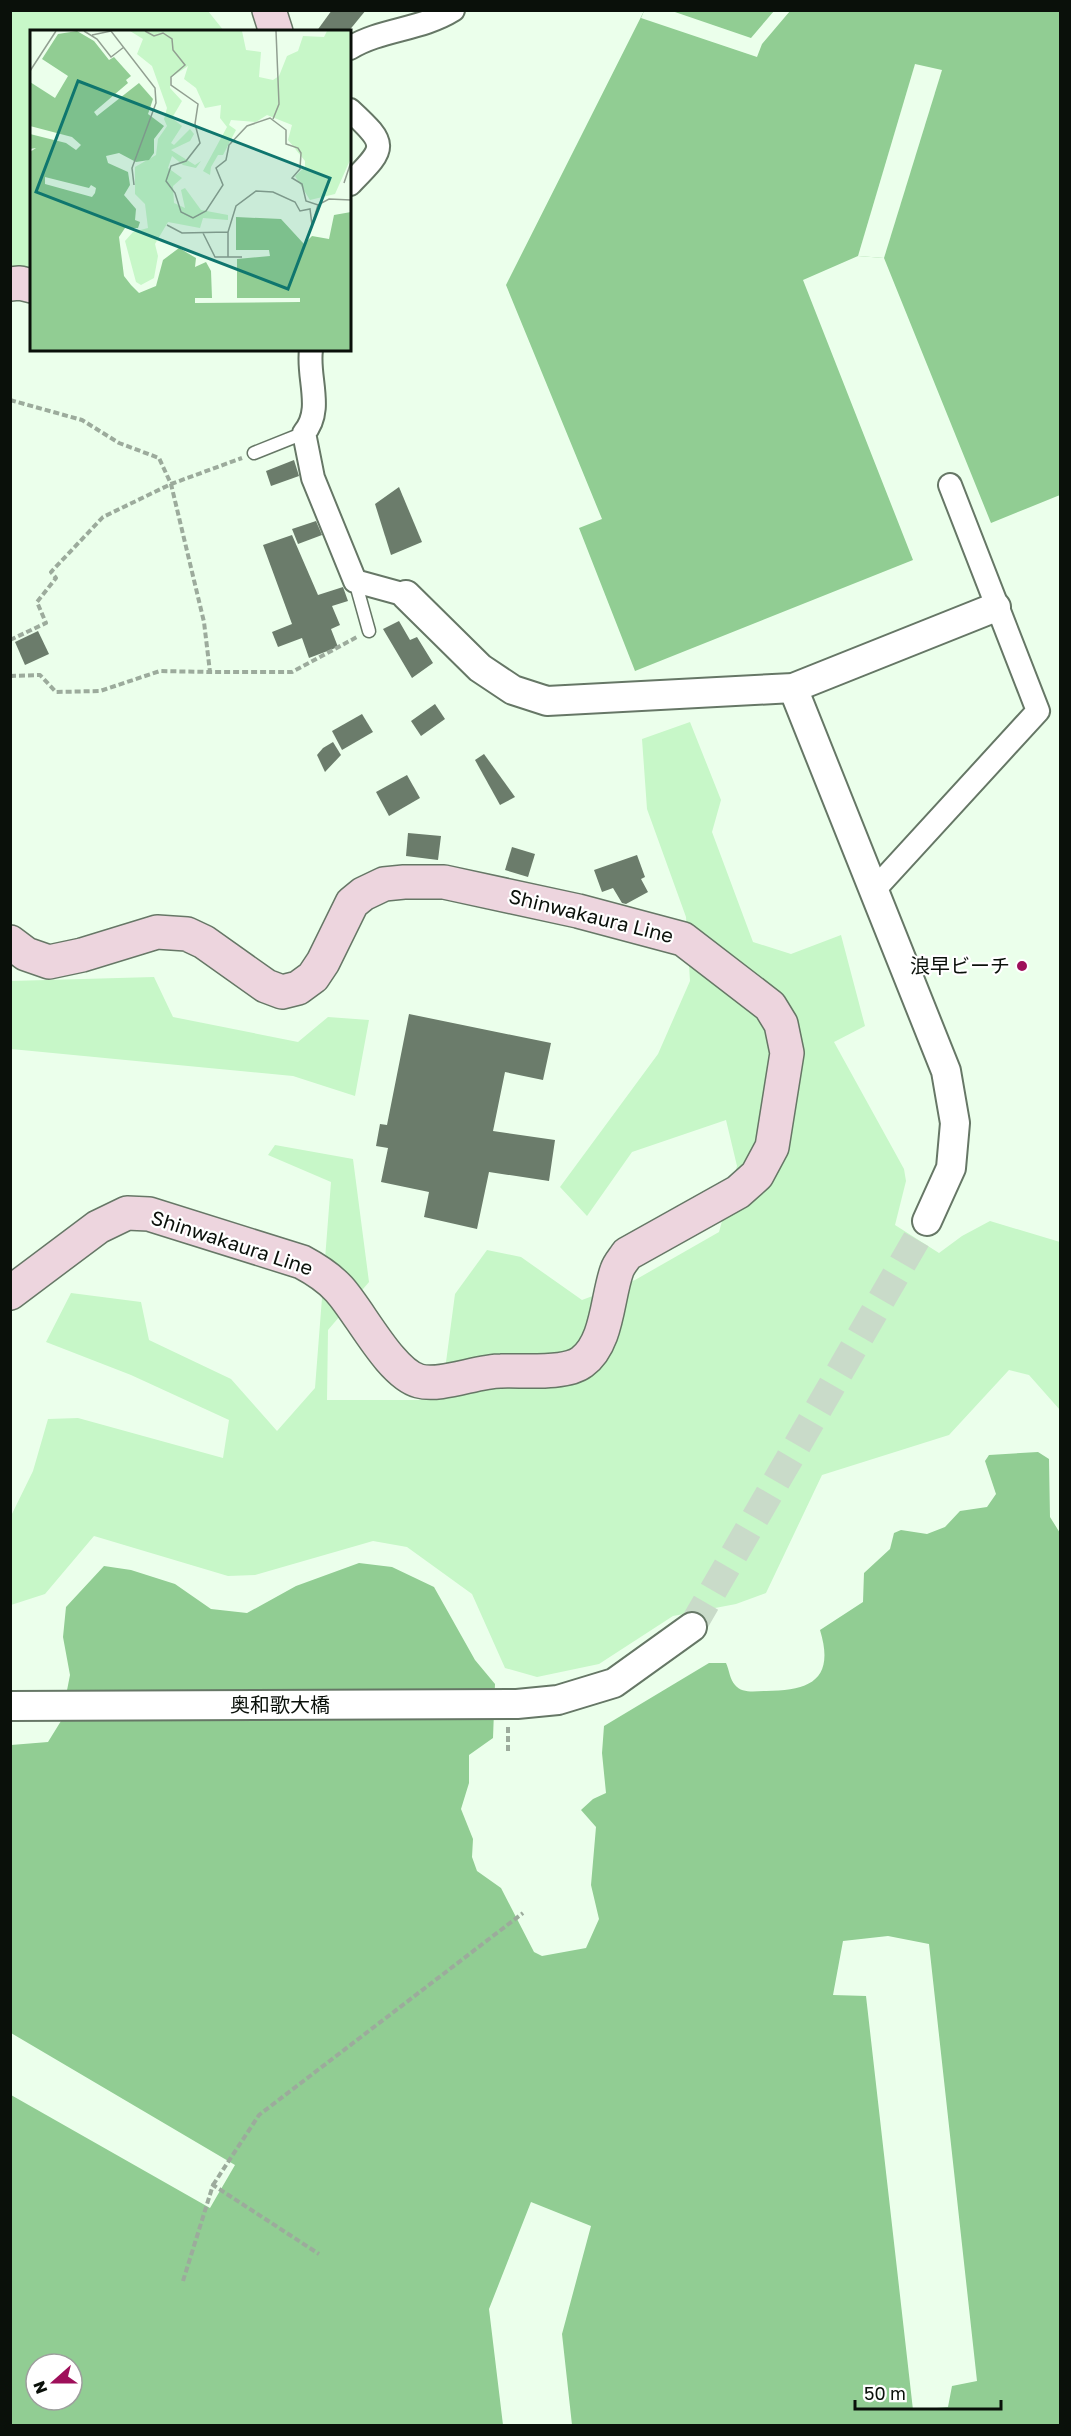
<svg xmlns="http://www.w3.org/2000/svg" width="1071" height="2436" font-family="'Golos Text','Noto Sans JP',sans-serif">
<rect width="100%" height="100%" fill="#ebffeb"/>
<g fill="#c7f7c8">
<path d="M 11,11 L 208,11 L 224,31 L 32,32 L 31,273 L 20,268 L 11,267 Z"/>
<path d="M 690,722 L 721,800 L 712,832 L 753,942 L 791,954 L 841,935 L 865,1026 L 834,1042 L 904,1169 L 906,1181 L 895,1225 L 939,1253 L 962,1236 L 990,1221 L 1060,1242 L 1060,1410 L 1029,1375 L 1009,1370 L 949,1435 L 822,1475 L 766,1593 L 736,1604 L 673,1616 L 599,1664 L 537,1677 L 505,1668 L 472,1594 L 407,1547 L 373,1541 L 255,1575 L 228,1576 L 94,1536 L 45,1594 L 11,1605 L 10,1518 L 33,1471 L 48,1419 L 78,1418 L 223,1458 L 229,1420 L 131,1375 L 46,1342 L 71,1293 L 141,1302 L 149,1340 L 231,1379 L 277,1431 L 315,1388 L 331,1182 L 268,1155 L 275,1145 L 353,1159 L 369,1282 L 328,1330 L 327,1400 L 441,1400 L 455,1294 L 487,1250 L 521,1257 L 582,1300 L 635,1280 L 719,1232 L 737,1166 L 726,1120 L 632,1152 L 587,1216 L 560,1187 L 658,1054 L 690,981 L 686,917 L 647,809 L 642,739 Z"/>
<path d="M 154,977 L 173,1017 L 298,1042 L 328,1017 L 369,1020 L 355,1096 L 293,1076 L 11,1049 L 11,981 Z"/>
</g>
<g fill="#91cd93" fill-rule="evenodd">
<path d="M 644,11 L 1060,11 L 1060,495 L 991,523 L 884,258 L 858,256 L 803,280 L 913,560 L 635,671 L 579,528 L 602,519 L 506,285 Z"/>
<path d="M 1038,1452 L 1049,1459 L 1050,1517 L 1060,1533 L 1060,2425 L 572,2425 L 562,2334 L 591,2226 L 531,2202 L 489,2309 L 503,2425 L 11,2425 L 11,2095 L 210,2208 L 235,2165 L 11,2033 L 11,1745 L 48,1742 L 61,1721 L 70,1675 L 63,1637 L 66,1607 L 104,1566 L 131,1570 L 175,1584 L 211,1609 L 247,1613 L 296,1586 L 359,1563 L 392,1567 L 434,1587 L 475,1660 L 495,1684 L 493,1738 L 469,1755 L 469,1783 L 461,1809 L 473,1839 L 472,1857 L 477,1871 L 501,1888 L 534,1952 L 542,1956 L 586,1948 L 599,1919 L 591,1885 L 596,1827 L 581,1810 L 593,1799 L 606,1793 L 602,1753 L 604,1726 L 709,1663 L 726,1663 C 729,1669 730,1680 735,1685 C 742,1694 756,1691 766,1691 C 811,1691 835,1679 820,1630 L 863,1602 L 864,1573 L 890,1549 L 894,1533 L 901,1530 L 927,1534 L 945,1527 L 960,1511 L 987,1507 L 996,1494 L 985,1461 L 989,1455 ZM 36,2364 L 72,2364 L 72,2400 L 36,2400 Z"/>
</g>
<g fill="#ebffeb">
<path d="M 644,11 L 672,11 L 751,38 L 774,11 L 790,11 L 762,44 L 757,57 L 641,18 Z"/>
<path d="M 915,64 L 942,70 L 884,258 L 858,256 Z"/>
<path d="M 888,1936 L 929,1944 L 977,2381 L 952,2386 L 948,2407 L 913,2410 L 866,1996 L 833,1995 L 843,1941 Z"/>
</g>
<g fill="#6b7c6b">
<path d="M 332,10 L 366,10 L 348,32 L 316,32 Z"/>
<path d="M 294,460 L 299,476 L 271,486 L 266,471 Z"/>
<path d="M 399,487 L 422,542 L 391,555 L 375,504 Z"/>
<path d="M 316,521 L 322,535 L 298,544 L 292,529 Z"/>
<path d="M 292,535 L 318,595 L 343,587 L 348,601 L 332,606 L 340,625 L 331,629 L 338,647 L 309,658 L 302,638 L 278,647 L 272,632 L 292,624 L 263,545 Z"/>
<path d="M 399,621 L 410,640 L 417,637 L 433,663 L 412,678 L 383,629 Z"/>
<path d="M 38,631 L 49,654 L 25,665 L 15,642 Z"/>
<path d="M 435,704 L 445,719 L 421,736 L 411,721 Z"/>
<path d="M 362,714 L 373,732 L 342,750 L 332,731 Z"/>
<path d="M 333,742 L 341,755 L 325,772 L 317,755 L 323,748 Z"/>
<path d="M 484,754 L 515,797 L 500,805 L 475,760 Z"/>
<path d="M 407,775 L 420,798 L 389,816 L 376,792 Z"/>
<path d="M 408,833 L 441,836 L 438,860 L 406,856 Z"/>
<path d="M 512,847 L 535,854 L 528,877 L 505,870 Z"/>
<path d="M 637,855 L 645,877 L 641,879 L 648,892 L 626,904 L 622,903 L 613,888 L 602,892 L 594,870 Z"/>
<path d="M 409,1014 L 551,1043 L 543,1080 L 505,1072 L 493,1131 L 555,1140 L 549,1181 L 489,1172 L 477,1229 L 424,1217 L 429,1192 L 381,1182 L 388,1148 L 376,1146 L 380,1124 L 387,1125 Z"/>
</g>
<g fill="none" stroke-linecap="round" stroke-linejoin="round">
<path stroke="#c9dbc9" stroke-width="28" stroke-dasharray="28 14" stroke-linecap="butt" d="M 692,1627 L 927,1221"/>
<g stroke="#676" stroke-width="15">
<g id="service">
<path d="M 254,453 L 304,433"/>
<path d="M 355,581 L 369,631"/>
</g>
</g>
<g stroke="#676" stroke-width="26">
<g id="minor">
<path d="M 350,48 C 381,29 421,30 453,10"/>
<path d="M 350,110 C 389,146 386,147 350,184"/>
<path d="M 311,350 C 307,377 324,410 304,433 L 313,478 L 355,581 L 406,595"/>
<path d="M 874,890 L 1038,711 L 950,485"/>
</g>
</g>
<g stroke="#676" stroke-width="32">
<g id="tertiary">
<path d="M 406,595 L 480,668 L 513,690 L 547,701 L 793,688 L 996,607"/>
<path d="M 793,688 L 946,1071 L 955,1123 L 951,1168 L 927,1221"/>
<path d="M 10,1706 L 517,1704 L 558,1700 L 614,1683 L 692,1627"/>
</g>
</g>
<g stroke="#676" stroke-width="36">
<g id="secondary">
<path d="M 269,10 L 276,32"/>
<path d="M 10,284 L 20,283 L 32,286"/>
<path d="M 10,942 L 26,954 L 49,962 L 82,955 L 157,932 L 187,934 L 204,942 L 266,986 L 282,992 L 298,988 L 313,977 L 323,962 L 352,903 L 363,894 L 384,884 L 404,882 L 444,882 L 578,911 L 683,939 L 770,1006 L 781,1024 L 787,1053 L 772,1147 L 757,1175 L 738,1192 L 627,1254 C 624,1259 619,1264 617,1270 C 607,1297 608,1343 582,1362 C 565,1375 522,1370 501,1371 C 477,1371 441,1387 419,1381 C 390,1373 360,1312 339,1289 C 328,1277 317,1270 302,1262 L 149,1214 L 127,1213 L 98,1227 L 10,1293"/>
</g>
</g>
<g stroke="#9cab9c" stroke-width="4" stroke-dasharray="6 3" stroke-linecap="butt">
<path d="M 10,400 L 82,420 L 119,443 L 159,458 L 171,484 L 204,622 L 210,672 L 292,672 L 357,637"/>
<path d="M 10,640 L 46,623 L 37,602 L 56,578 L 51,572 L 103,517 L 171,484 L 242,458"/>
<path d="M 10,676 L 40,675 L 56,692 L 100,691 L 160,671 L 210,672"/>
<path d="M 508,1727 L 508,1751"/>
<path d="M 213,2185 L 259,2115 L 523,1913"/>
<path d="M 183,2281 L 213,2185 L 319,2254"/>
</g>
<use href="#service" stroke="#fff" stroke-width="12"/>
<use href="#minor" stroke="#fff" stroke-width="22"/>
<use href="#tertiary" stroke="#fff" stroke-width="28"/>
<use href="#secondary" stroke="#edd5de" stroke-width="33"/>
</g>
<circle fill="#9e0f5a" stroke="#fff" stroke-width="2" cx="1022" cy="966" r="6"/>
<g text-anchor="middle" stroke-width="4.5" stroke-linejoin="round" paint-order="stroke">
<g font-size="20" fill="#0a100a" stroke="#fff">
<text transform="translate(591 916) rotate(14)" y="7">Shinwakaura Line</text>
<text transform="translate(232 1243) rotate(18)" y="7">Shinwakaura Line</text>
<text x="280" y="1712">奥和歌大橋</text>
</g>
<g font-size="20" fill="#0a100a" stroke="#fff" text-anchor="end">
<text x="1010" y="973">浪早ビーチ</text>
</g>
</g>
<g transform="translate(30 30)">
<rect width="321" height="321" fill="#ebffeb"/>
<path d="M 100,1 L 212,1 L 216,20 L 231,22 L 229,47 L 243,50 L 249,46 L 257,26 L 268,21 L 273,6 L 294,7 L 297,1 L 321,1 L 321,128 L 305,164 L 280,170 L 265,146 L 275,137 L 275,131 L 258,110 L 262,95 L 237,85 L 226,92 L 201,90 L 199,95 L 206,100 L 193,125 L 188,125 L 181,137 L 180,145 L 173,141 L 197,97 L 190,88 L 191,75 L 175,78 L 166,58 L 154,49 L 158,36 L 140,48 L 140,58 L 152,71 L 142,88 L 152,96 L 141,113 L 144,115 L 160,99 L 164,104 L 160,111 L 141,120 L 165,135 L 171,131 L 166,138 L 153,135 L 142,126 L 138,138 L 152,148 L 143,156 L 144,173 L 155,178 L 151,160 L 155,158 L 171,180 L 198,185 L 198,190 L 173,188 L 170,198 L 138,192 L 125,214 L 128,226 L 124,248 L 111,255 L 106,252 L 95,211 L 103,202 L 118,198 L 115,174 L 105,164 L 105,137 L 126,125 L 128,109 L 137,96 L 134,89 L 137,78 L 122,36 L 107,24 L 113,9 Z" fill="#c7f7c8"/>
<path d="M 47,1 L 64,11 L 79,30 L 84,27 L 101,46 L 96,50 L 98,53 L 64,82 L 67,86 L 109,53 L 123,69 L 118,84 L 134,96 L 124,109 L 124,123 L 119,130 L 106,132 L 89,123 L 76,126 L 78,133 L 98,142 L 100,155 L 94,165 L 106,179 L 105,190 L 110,192 L 108,198 L 95,198 L 89,207 L 94,246 L 101,255 L 109,263 L 126,256 L 133,230 L 149,218 L 166,228 L 165,237 L 176,232 L 181,241 L 182,268 L 207,268 L 207,229 L 240,226 L 239,220 L 206,220 L 206,187 L 251,189 L 274,214 L 282,206 L 299,209 L 304,185 L 321,182 L 321,320 L 0,320 L 0,122 L 6,118 L 0,119 L 0,104 L 36,113 L 46,120 L 51,115 L 42,107 L 0,96 L 0,52 L 25,68 L 38,46 L 12,29 L 28,4 Z" fill="#91cd93"/>
<path d="M 15,147 L 59,158 L 61,155 L 66,158 L 65,163 L 62,167 L 15,154 ZM 165,268 L 270,268 L 270,272 L 165,273 Z" fill="#ebffeb"/>
<path fill="none" stroke="#919f91" stroke-width="1.5" d="M 54,1 L 67,9 L 81,27 L 94,17M 115,1 L 124,6 L 133,3 L 142,9 L 143,20 L 155,35 L 141,47 L 141,55 L 168,74 L 165,94 L 170,113 L 156,131 L 141,136 L 136,151 L 145,163 L 151,182 L 163,188 L 176,181 L 193,155 L 186,138 L 196,130 L 199,115 L 217,96 L 240,88 L 256,100 L 256,114 L 268,118 L 271,123 L 270,139 L 262,148 L 272,154 L 276,171 L 288,175 L 299,169 L 321,170M 62,5 L 81,1 L 125,58 L 126,73 L 102,138 L 104,155M 0,41 L 26,1M 243,89 L 249,74 L 246,1M 314,153 L 321,132M 137,195 L 152,203 L 198,202M 173,203 L 185,227 L 212,227M 198,227 L 198,202 L 206,176 L 226,161 L 243,162 L 265,172 L 270,181 L 280,179 L 282,195 L 288,175"/>
<path fill="#0f766e" fill-opacity="0.15" stroke="#0f766e" stroke-width="3" d="M 48,51 L 300,148 L 258,259 L 6,162 Z"/>
<rect width="321" height="321" fill="none" stroke="#0a100a" stroke-width="3"/>
</g>
<rect width="1071" height="2436" fill="none" stroke="#0a100a" stroke-width="24"/>
<g transform="translate(54 2382) rotate(249)"><circle r="28" fill="#ffffff" stroke="#9d9f9d" stroke-width="1.5"/>
<path d="M0-4.5L10 22L0 15L-10 22Z" fill="#9e0f5a"/>
<text y="-9" font-size="16" font-weight="bold" text-anchor="middle" fill="#0a100a">N</text>
</g>
<path d="M855 2400v9h146v-9" fill="none" stroke="#0a100a" stroke-width="3"/>
<text x="864" y="2400" font-size="18" fill="#0a100a" stroke="#ffffff" stroke-width="4.5" paint-order="stroke">50 m</text>
</svg>
